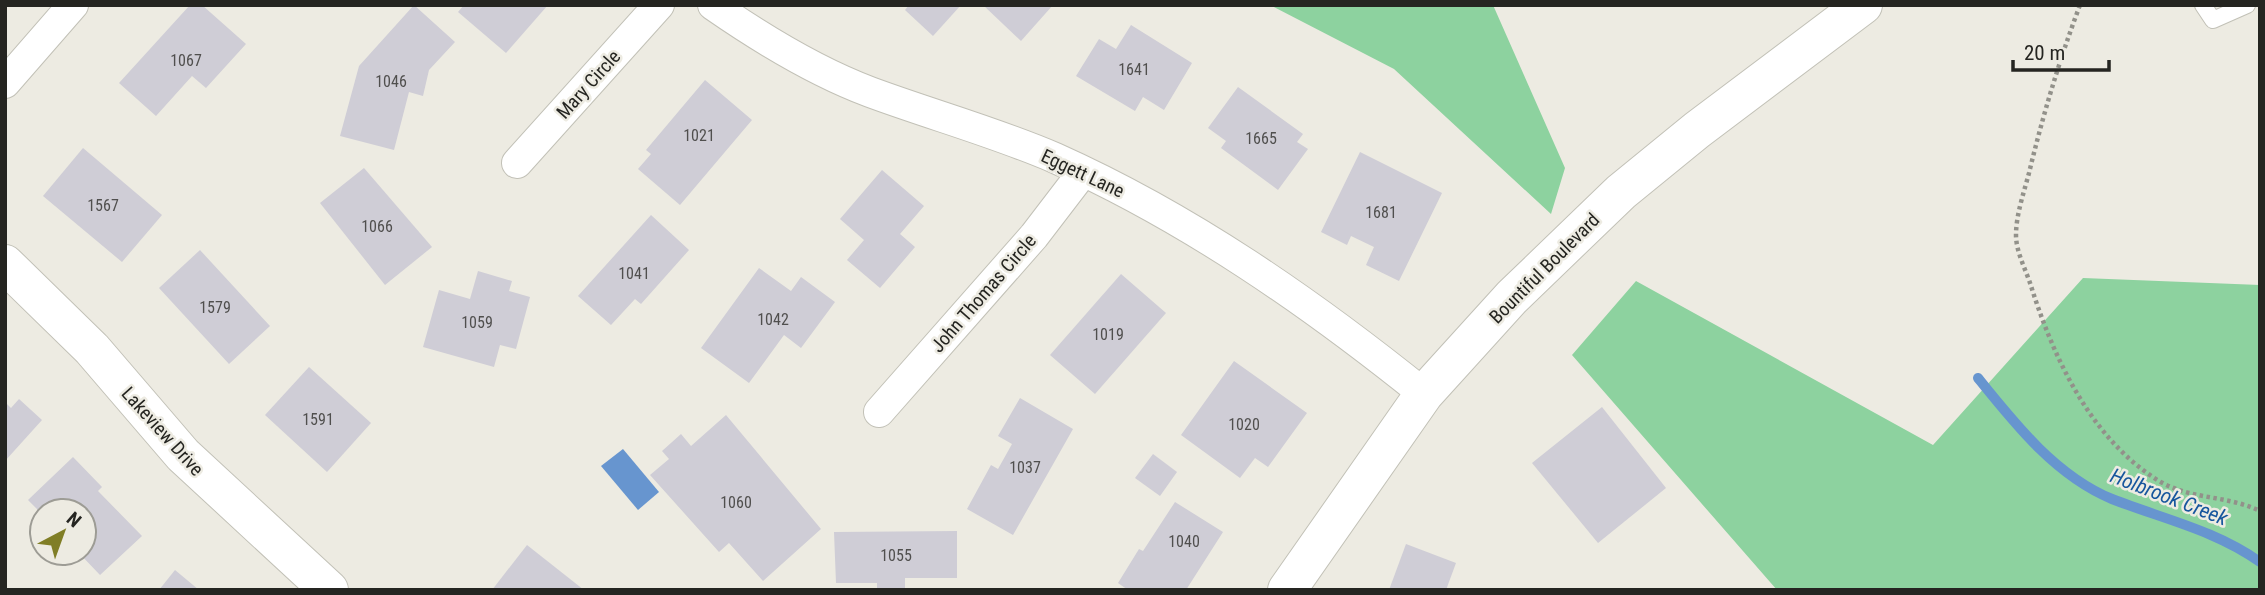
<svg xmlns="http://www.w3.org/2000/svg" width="2265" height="595" font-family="'Roboto Condensed',sans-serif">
<rect width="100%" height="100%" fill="#edebe2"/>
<g fill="#8dd29f">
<path d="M 1270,5 L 1493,5 L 1565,168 L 1551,214 L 1394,69 Z"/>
<path d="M 2083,278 L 2260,285 L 2260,590 L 1777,590 L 1572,355 L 1636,281 L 1933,445 Z"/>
</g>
<path fill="#6795cf" d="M 623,449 L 659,492 L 638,510 L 601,466 Z"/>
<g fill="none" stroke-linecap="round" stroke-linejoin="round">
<path stroke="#6795cf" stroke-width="10" d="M 1978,378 C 2015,424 2056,476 2112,499 C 2163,519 2215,530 2260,562"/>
</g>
<g fill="#cfcdd6">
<path d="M 190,5 L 202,5 L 246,44 L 206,88 L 192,76 L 156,116 L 119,83 Z"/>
<path d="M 414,5 L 455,42 L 429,70 L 423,96 L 409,92 L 394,150 L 340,136 L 359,66 Z"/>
<path d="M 464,5 L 548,5 L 506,53 L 458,12 Z"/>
<path d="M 909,5 L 961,5 L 933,36 L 905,10 Z"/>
<path d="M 983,5 L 1053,5 L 1021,41 Z"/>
<path d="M 1131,25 L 1192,63 L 1164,110 L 1143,97 L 1135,111 L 1076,76 L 1099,39 L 1116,49 Z"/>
<path d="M 705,80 L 752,120 L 680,205 L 638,169 L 651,154 L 646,150 Z"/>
<path d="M 1238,87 L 1303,134 L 1297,142 L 1308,149 L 1278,190 L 1221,148 L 1226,141 L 1208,128 Z"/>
<path d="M 83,148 L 162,215 L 122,262 L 43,196 Z"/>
<path d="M 1360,152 L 1442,193 L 1399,281 L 1366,265 L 1374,247 L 1351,236 L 1347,245 L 1321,232 Z"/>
<path d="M 364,168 L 432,247 L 385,285 L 320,203 Z"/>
<path d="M 882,170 L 924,206 L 900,234 L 915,247 L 880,288 L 847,260 L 864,240 L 840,219 Z"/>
<path d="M 651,215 L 689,250 L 641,304 L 635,299 L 611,325 L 578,296 Z"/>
<path d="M 200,250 L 270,326 L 229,364 L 159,288 Z"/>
<path d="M 759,268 L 791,291 L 801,277 L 835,302 L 801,348 L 784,335 L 749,383 L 701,348 Z"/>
<path d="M 478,271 L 512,281 L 509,291 L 530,297 L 516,349 L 500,345 L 494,367 L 423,347 L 439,290 L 470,299 Z"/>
<path d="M 1121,274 L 1166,313 L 1095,394 L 1050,355 Z"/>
<path d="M 1234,361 L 1307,413 L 1268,467 L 1255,458 L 1240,478 L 1181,435 Z"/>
<path d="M 309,367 L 371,423 L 327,472 L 265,415 Z"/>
<path d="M 1020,398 L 1073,429 L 1013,535 L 967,509 L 991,465 L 998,469 L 1012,444 L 998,436 Z"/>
<path d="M 19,399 L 42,420 L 5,461 L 5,402 L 11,408 Z"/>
<path d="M 1602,407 L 1666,488 L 1598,543 L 1532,463 Z"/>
<path d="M 726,415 L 821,529 L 763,581 L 729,543 L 719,552 L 650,475 L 669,459 L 662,451 L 681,434 L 691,446 Z"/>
<path d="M 1153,454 L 1177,472 L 1160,496 L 1135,478 Z"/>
<path d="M 73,457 L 102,487 L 98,491 L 142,536 L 100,575 L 79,553 L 84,553 L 84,511 L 42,511 L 42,514 L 28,500 Z"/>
<path d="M 1175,502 L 1223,532 L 1186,590 L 1128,590 L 1118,583 L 1139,549 L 1143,551 Z"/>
<path d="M 957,531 L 957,578 L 905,578 L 905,590 L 877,590 L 877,583 L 836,583 L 834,532 Z"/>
<path d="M 1406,544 L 1456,563 L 1446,590 L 1389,590 Z"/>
<path d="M 527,545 L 584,590 L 492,590 Z"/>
<path d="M 175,570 L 199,590 L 159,590 Z"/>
</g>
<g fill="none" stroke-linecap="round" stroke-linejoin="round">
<g stroke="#c2c1b7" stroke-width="18">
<path id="service" d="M 2203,5 L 2213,20 L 2247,5"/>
</g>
<g stroke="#c2c1b7" stroke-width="32">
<g id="minor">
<path d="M 713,5 C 762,39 814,71 870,92 C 932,115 995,132 1055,158 C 1189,218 1311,303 1424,394"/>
<path d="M 5,83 L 73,5"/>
<path d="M 517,163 L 659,5"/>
<path d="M 879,412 L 1034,236 L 1083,172"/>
</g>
</g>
<g stroke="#c2c1b7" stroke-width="40">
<path id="tertiary" d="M 5,264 L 92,349 L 183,455 L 329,590"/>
</g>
<g stroke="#c2c1b7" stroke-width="40">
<path id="secondary" d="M 1287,590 L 1424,394 L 1512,297 L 1621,192 L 1697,130 L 1863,5"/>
</g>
<path stroke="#92918a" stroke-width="4.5" stroke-dasharray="3.5 3.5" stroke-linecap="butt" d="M 2080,5 C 2059,61 2043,115 2029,173 C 2024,192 2016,215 2016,235 C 2016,252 2026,270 2031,286 C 2054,359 2091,439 2159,481 C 2191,500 2227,495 2260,511"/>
<use href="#service" stroke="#fff" stroke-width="16"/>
<use href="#minor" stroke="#fff" stroke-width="30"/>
<use href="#tertiary" stroke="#fff" stroke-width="38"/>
<use href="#secondary" stroke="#fff" stroke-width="38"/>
</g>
<g text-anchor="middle" stroke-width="5" stroke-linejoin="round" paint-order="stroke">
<g font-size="16" fill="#504f4e">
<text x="186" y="66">1067</text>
<text x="1134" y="75">1641</text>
<text x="391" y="87">1046</text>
<text x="699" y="141">1021</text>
<text x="1261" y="144">1665</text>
<text x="103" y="211">1567</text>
<text x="1381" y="218">1681</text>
<text x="377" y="232">1066</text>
<text x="634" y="279">1041</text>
<text x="215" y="313">1579</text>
<text x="773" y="325">1042</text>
<text x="477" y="328">1059</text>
<text x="1108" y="340">1019</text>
<text x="318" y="425">1591</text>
<text x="1244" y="430">1020</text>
<text x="1025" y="473">1037</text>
<text x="736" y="508">1060</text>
<text x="1184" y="547">1040</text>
<text x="896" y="561">1055</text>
</g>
<g font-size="19" fill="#252521" stroke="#edebe2">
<text transform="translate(588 84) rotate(-48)" y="7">Mary Circle</text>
<text transform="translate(1083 173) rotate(25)" y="7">Eggett Lane</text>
<text transform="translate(1544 268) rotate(-45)" y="7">Bountiful Boulevard</text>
<text transform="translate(983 293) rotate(-49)" y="7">John Thomas Circle</text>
<text transform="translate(163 431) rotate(48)" y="7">Lakeview Drive</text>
</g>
<g font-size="21" font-style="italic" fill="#17569d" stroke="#edebe2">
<text transform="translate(2169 497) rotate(21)" y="7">Holbrook Creek</text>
</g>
</g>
<rect width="2265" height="595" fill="none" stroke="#252521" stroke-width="14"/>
<g transform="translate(63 532) rotate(41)"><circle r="33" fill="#edebe2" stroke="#9d9c95" stroke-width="2"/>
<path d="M0-5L12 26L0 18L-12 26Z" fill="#807e26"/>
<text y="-10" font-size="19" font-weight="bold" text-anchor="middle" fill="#252521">N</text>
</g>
<path d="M2013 60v10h96v-10" fill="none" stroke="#252521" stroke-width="3.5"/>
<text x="2024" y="60" font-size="21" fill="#252521" stroke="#edebe2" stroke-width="5" paint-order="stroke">20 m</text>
</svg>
